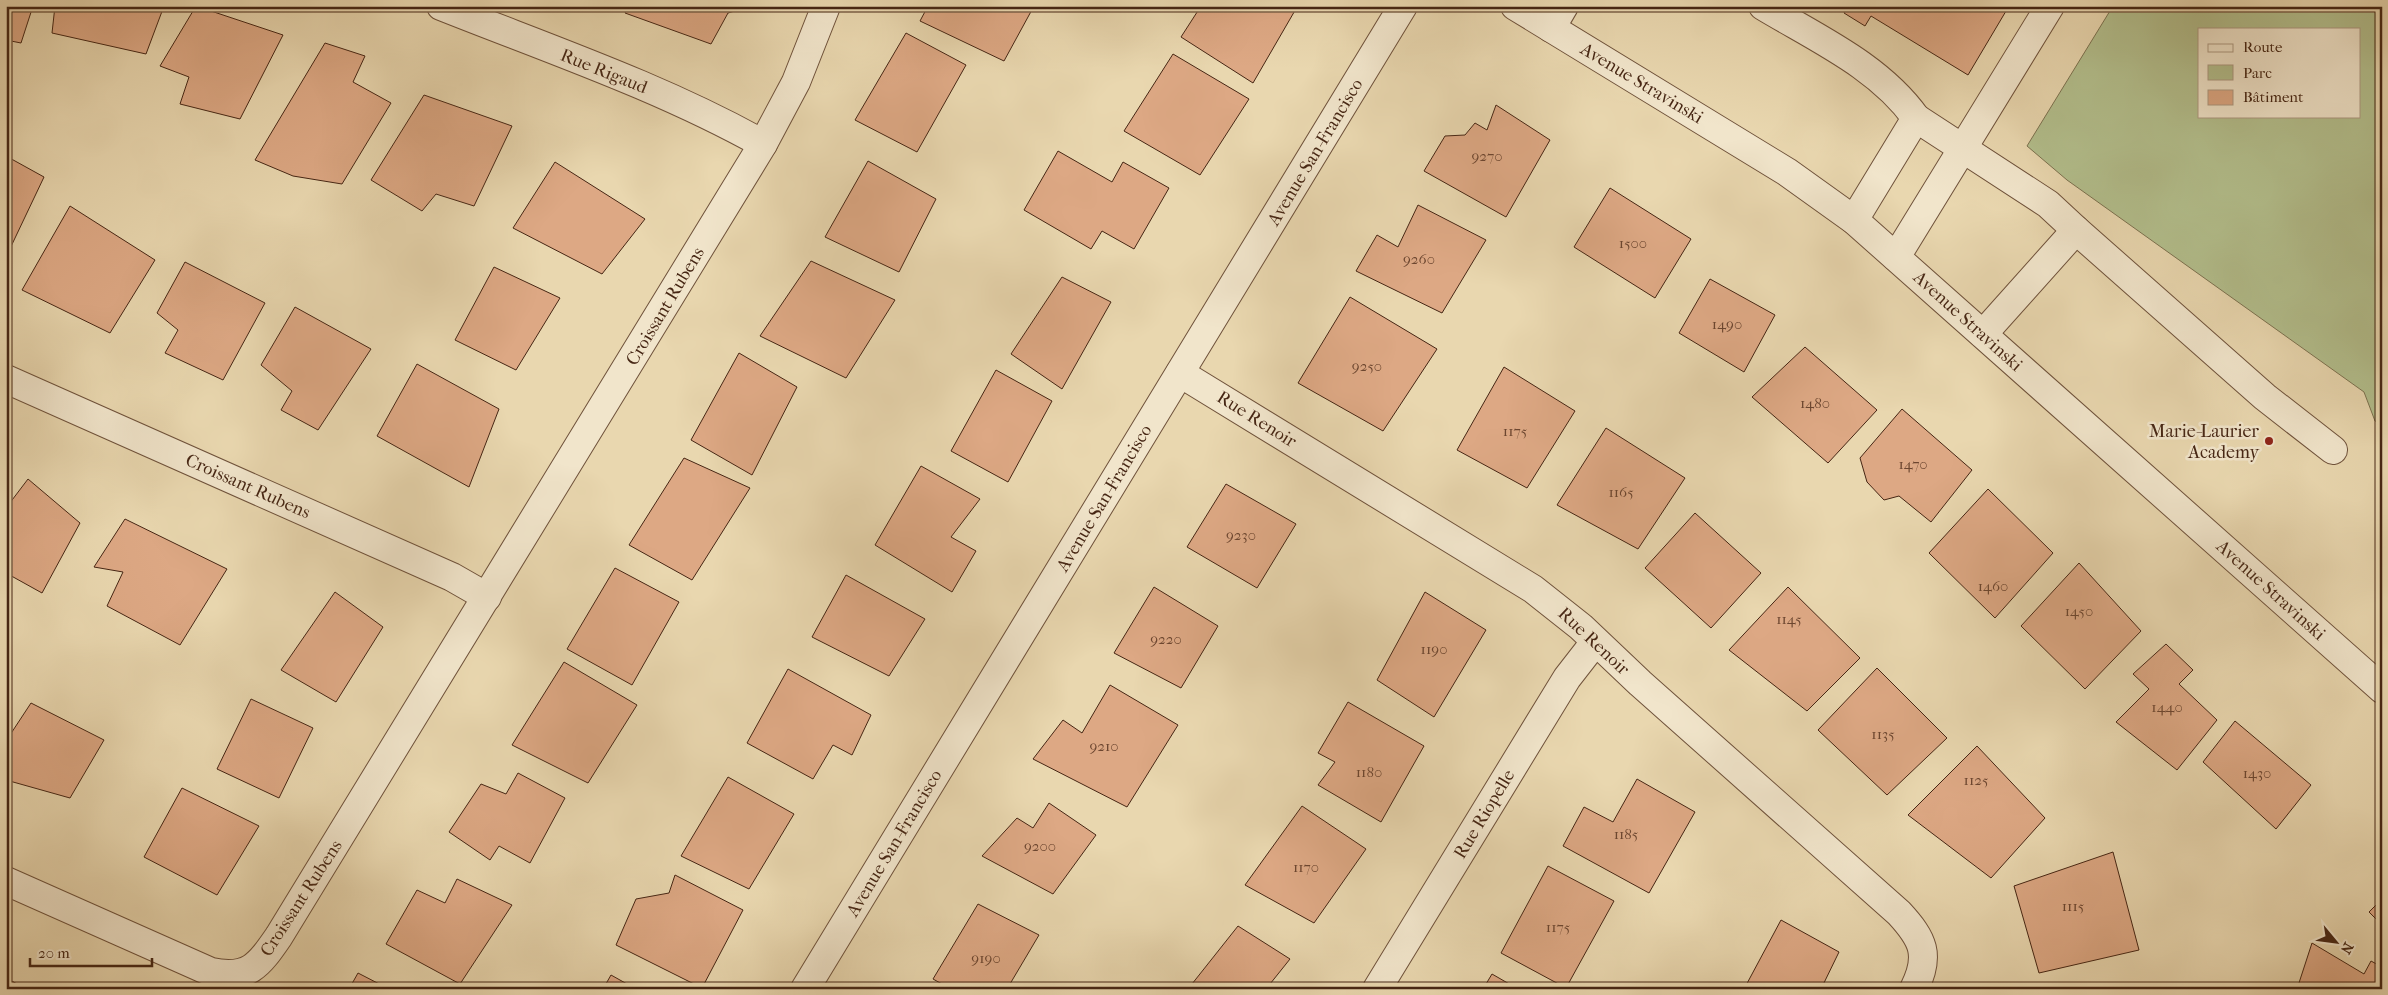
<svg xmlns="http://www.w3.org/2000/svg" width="2388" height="995" font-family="'IM FELL French Canon',serif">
<rect width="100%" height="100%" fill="#e9d7af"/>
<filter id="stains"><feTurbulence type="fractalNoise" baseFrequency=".004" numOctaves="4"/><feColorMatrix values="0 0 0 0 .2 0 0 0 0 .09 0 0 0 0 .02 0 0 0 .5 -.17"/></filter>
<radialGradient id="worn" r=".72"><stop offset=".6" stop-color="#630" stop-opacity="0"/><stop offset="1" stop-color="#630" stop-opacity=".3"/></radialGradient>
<path fill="#b3bf8d" stroke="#7c7250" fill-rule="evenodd" d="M 2113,6 L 2382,6 L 2382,425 L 2375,421 L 2364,392 L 2067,180 L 2027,146 ZM 2199,29 L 2359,29 L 2359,116 L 2199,116 Z"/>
<g fill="#dda884" stroke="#462614">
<path d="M 6,6 L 33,6 L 21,43 L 6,40 Z"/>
<path d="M 55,6 L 164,6 L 146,54 L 52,33 Z"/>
<path d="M 196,6 L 283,35 L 240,119 L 180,104 L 189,77 L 160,66 Z"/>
<path d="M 629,6 L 751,6 L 728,13 L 711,44 L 625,13 Z"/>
<path d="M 928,6 L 1034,6 L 1004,61 L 920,21 Z"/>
<path d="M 1201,6 L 1296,6 L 1297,7 L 1253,83 L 1181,37 Z"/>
<path d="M 1848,6 L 2009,6 L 1968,75 L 1871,16 L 1865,26 L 1844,13 Z"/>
<path d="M 906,33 L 966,65 L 917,152 L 855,120 Z"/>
<path d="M 325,43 L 365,56 L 353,82 L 391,103 L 342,184 L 293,176 L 255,160 Z"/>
<path d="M 1173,54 L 1249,99 L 1200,175 L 1124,131 Z"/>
<path d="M 424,95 L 512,126 L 474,206 L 436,194 L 422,211 L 371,180 Z"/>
<path d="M 1496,105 L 1550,140 L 1506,217 L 1424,171 L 1445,136 L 1465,135 L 1475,123 L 1487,130 Z"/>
<path d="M 1058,151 L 1112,182 L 1123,162 L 1169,188 L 1134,249 L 1102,231 L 1091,249 L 1024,210 Z"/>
<path d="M 6,156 L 44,177 L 6,257 Z"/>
<path d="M 868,161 L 936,199 L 899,272 L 825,237 Z"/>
<path d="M 555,162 L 645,219 L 602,274 L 513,228 Z"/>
<path d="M 1610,188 L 1691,239 L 1655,298 L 1574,247 Z"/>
<path d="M 1418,205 L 1486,240 L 1442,313 L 1356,271 L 1377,235 L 1398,247 Z"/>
<path d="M 70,206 L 155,260 L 110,333 L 22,290 Z"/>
<path d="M 811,261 L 895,300 L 846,378 L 760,336 Z"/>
<path d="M 185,262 L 265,303 L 223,380 L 165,353 L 178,330 L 157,313 Z"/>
<path d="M 494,267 L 560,298 L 516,370 L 455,340 Z"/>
<path d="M 1062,277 L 1111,302 L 1062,389 L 1011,354 Z"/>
<path d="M 1710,279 L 1775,315 L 1744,372 L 1679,333 Z"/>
<path d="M 1350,297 L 1437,349 L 1383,431 L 1298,383 Z"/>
<path d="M 295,307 L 371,349 L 318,430 L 281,410 L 292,391 L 261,365 Z"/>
<path d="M 1805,347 L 1877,410 L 1828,463 L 1752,397 Z"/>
<path d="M 739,353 L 797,387 L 752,475 L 691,440 Z"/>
<path d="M 417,364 L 499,409 L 469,487 L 377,436 Z"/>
<path d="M 1504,367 L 1575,411 L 1527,488 L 1457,450 Z"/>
<path d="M 996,370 L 1052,401 L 1008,482 L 951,451 Z"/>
<path d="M 1902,409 L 1972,470 L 1931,522 L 1899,496 L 1884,500 L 1867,482 L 1860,458 Z"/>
<path d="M 1606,428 L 1685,478 L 1638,549 L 1557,505 Z"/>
<path d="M 684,458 L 750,488 L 692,580 L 629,545 Z"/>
<path d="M 921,466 L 980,499 L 951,537 L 976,551 L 952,592 L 875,545 Z"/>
<path d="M 28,479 L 80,523 L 42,593 L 6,573 L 6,508 Z"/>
<path d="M 1226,484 L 1296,524 L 1257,588 L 1187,547 Z"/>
<path d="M 1988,489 L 2053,553 L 1995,618 L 1929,553 Z"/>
<path d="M 1695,513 L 1761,573 L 1711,628 L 1645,568 Z"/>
<path d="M 125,519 L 227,569 L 180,645 L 107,606 L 123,572 L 94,567 Z"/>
<path d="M 2079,563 L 2141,631 L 2085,689 L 2021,626 Z"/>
<path d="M 615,568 L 679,602 L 632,685 L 567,649 Z"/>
<path d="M 846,575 L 925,619 L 889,676 L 812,637 Z"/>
<path d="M 1154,587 L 1218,626 L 1181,688 L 1114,653 Z"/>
<path d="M 1788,587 L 1860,658 L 1807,711 L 1729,650 Z"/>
<path d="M 335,592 L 383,627 L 336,702 L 281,670 Z"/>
<path d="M 1425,592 L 1486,630 L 1434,717 L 1377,680 Z"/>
<path d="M 2166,644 L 2193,670 L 2179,684 L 2217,720 L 2177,770 L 2116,722 L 2149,689 L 2133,674 Z"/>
<path d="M 564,662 L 637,705 L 588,783 L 512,745 Z"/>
<path d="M 1877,668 L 1947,738 L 1887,795 L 1818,730 Z"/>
<path d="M 788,669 L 871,715 L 852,755 L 833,745 L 813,779 L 747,743 Z"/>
<path d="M 1110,685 L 1178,725 L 1127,807 L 1033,759 L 1063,720 L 1082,733 Z"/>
<path d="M 251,699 L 313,728 L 279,798 L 217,769 Z"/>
<path d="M 1348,702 L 1424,746 L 1381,822 L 1318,785 L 1335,762 L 1318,753 Z"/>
<path d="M 31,703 L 104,740 L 70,798 L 6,780 L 6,741 Z"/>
<path d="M 2235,721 L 2311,785 L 2276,829 L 2203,762 Z"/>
<path d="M 1977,746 L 2045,818 L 1991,878 L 1908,815 Z"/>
<path d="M 518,773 L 565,798 L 530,863 L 499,846 L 490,860 L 449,832 L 481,784 L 506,794 Z"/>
<path d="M 728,777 L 794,814 L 749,889 L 681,856 Z"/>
<path d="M 1637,779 L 1695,812 L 1649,893 L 1563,846 L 1584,807 L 1613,822 Z"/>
<path d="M 182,788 L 259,826 L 217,895 L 144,857 Z"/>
<path d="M 1049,803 L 1096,835 L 1053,894 L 982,856 L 1017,818 L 1033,828 Z"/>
<path d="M 1302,806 L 1366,849 L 1314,923 L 1245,885 Z"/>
<path d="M 2113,852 L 2139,950 L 2039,973 L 2014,886 Z"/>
<path d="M 1548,866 L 1614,901 L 1566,988 L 1501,953 Z"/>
<path d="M 675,875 L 743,910 L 702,988 L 616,945 L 636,899 L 669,893 Z"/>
<path d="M 457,879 L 512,905 L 460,984 L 386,944 L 417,890 L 445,903 Z"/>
<path d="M 2382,899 L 2382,925 L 2369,912 Z"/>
<path d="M 978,904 L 1039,935 L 1007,989 L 951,989 L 933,979 Z"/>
<path d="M 1781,920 L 1839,952 L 1821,989 L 1744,989 Z"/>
<path d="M 1238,926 L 1290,959 L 1266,989 L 1188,989 Z"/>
<path d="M 2312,943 L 2364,974 L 2371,961 L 2382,967 L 2382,989 L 2297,989 Z"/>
<path d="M 358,973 L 389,989 L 349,989 Z"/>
<path d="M 1492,974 L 1518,989 L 1483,989 Z"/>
<path d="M 611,975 L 636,989 L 603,989 Z"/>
<path d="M 6,978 L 23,987 L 26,989 L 6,989 Z"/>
</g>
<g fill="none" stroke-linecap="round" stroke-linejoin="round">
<g stroke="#6f523b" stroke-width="30">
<g id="minor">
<path d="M 441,6 C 549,49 661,87 763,144"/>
<path d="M 1515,6 L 1787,172 L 1854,220 L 2382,689"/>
<path d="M 1763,6 C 1816,38 1879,66 1916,118 L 1854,220"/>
<path d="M 1551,28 L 1564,6"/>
<path d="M 1916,118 L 2048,204 L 2076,230"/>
<path d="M 1896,257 L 2050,6"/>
<path d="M 1983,334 L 2076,230 L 2265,397 L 2333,450"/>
<path d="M 1180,373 L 1533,589 L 1581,627 L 1640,683 L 1899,913 C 1923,939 1931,955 1914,989"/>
<path d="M 6,379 L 452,577 L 487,597"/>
<path d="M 6,881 L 211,972 C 249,980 259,965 279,936 L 763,144 L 796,82 L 826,6"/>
<path d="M 805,989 L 1403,6"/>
<path d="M 1377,989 L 1567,678 L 1595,642"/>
</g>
</g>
<use href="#minor" stroke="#f1e5cb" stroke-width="28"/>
</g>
<circle fill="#8f2418" stroke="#f1e5cb" stroke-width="2" cx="2269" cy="441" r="5"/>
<g text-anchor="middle" stroke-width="5" stroke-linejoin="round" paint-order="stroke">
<g font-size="15" fill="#6c4630">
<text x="1487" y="161">9270</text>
<text x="1633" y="248">1500</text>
<text x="1419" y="264">9260</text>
<text x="1727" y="329">1490</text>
<text x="1367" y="371">9250</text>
<text x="1815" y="408">1480</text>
<text x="1515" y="436">1175</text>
<text x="1913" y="469">1470</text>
<text x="1621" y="497">1165</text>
<text x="1241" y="540">9230</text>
<text x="1993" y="591">1460</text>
<text x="2079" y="616">1450</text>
<text x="1789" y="624">1145</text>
<text x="1166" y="644">9220</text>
<text x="1434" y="654">1190</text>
<text x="2167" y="712">1440</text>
<text x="1883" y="739">1135</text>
<text x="1104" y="751">9210</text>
<text x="1369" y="777">1180</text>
<text x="2257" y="778">1430</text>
<text x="1976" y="785">1125</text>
<text x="1626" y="839">1185</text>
<text x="1040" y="851">9200</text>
<text x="1306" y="872">1170</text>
<text x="2073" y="911">1115</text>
<text x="1558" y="932">1175</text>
<text x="986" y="963">9190</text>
</g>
<g font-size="18" fill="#462614" stroke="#f1e5cb">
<text transform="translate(604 71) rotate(22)" y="6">Rue Rigaud</text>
<text transform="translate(1642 83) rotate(31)" y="6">Avenue Stravinski</text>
<text transform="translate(1315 152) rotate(-59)" y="6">Avenue San-Francisco</text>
<text transform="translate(665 306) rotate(-59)" y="6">Croissant Rubens</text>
<text transform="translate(1968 321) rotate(42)" y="6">Avenue Stravinski</text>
<text transform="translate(1257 419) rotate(32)" y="6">Rue Renoir</text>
<text transform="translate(248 486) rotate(24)" y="6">Croissant Rubens</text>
<text transform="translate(1104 498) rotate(-59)" y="6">Avenue San-Francisco</text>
<text transform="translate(2271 590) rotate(42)" y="6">Avenue Stravinski</text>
<text transform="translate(1594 641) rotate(43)" y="6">Rue Renoir</text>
<text transform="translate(1484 814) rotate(-59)" y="6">Rue Riopelle</text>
<text transform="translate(894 843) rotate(-59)" y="6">Avenue San-Francisco</text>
<text transform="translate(301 898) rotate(-57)" y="6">Croissant Rubens</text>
</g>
<g font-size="18" fill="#462614" stroke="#f1e5cb" text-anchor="end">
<text x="2259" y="437">Marie-Laurier<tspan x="2259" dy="21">Academy</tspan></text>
</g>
</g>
<rect width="2388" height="995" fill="none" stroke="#e9d7af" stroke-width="25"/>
<rect x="8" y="8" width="2373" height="980" fill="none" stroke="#462614" stroke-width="2.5"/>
<rect x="12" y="12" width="2363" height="970" fill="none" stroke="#462614"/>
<rect x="2198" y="28" width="162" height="90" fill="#f1e5cb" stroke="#ad9982"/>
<rect x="2208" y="44" width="25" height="8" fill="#f1e5cb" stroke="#ad9982"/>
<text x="2243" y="52" font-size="15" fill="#462614">Route</text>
<rect x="2208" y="65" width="25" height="15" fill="#b3bf8d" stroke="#ad9982"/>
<text x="2243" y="78" font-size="15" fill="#462614">Parc</text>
<rect x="2208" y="90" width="25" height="15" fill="#dda884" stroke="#ad9982"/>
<text x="2243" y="102" font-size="15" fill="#462614">Bâtiment</text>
<g transform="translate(2336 942) rotate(119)" stroke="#f1e5cb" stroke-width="4" paint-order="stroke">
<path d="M0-4L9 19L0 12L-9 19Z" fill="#462614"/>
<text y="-8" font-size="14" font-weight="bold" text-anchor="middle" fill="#462614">N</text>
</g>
<path d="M30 958v8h122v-8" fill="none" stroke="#462614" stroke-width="2.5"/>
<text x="38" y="958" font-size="15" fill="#462614" stroke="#f1e5cb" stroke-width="4" paint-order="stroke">20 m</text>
<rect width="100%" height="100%" filter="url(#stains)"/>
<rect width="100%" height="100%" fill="url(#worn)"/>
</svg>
